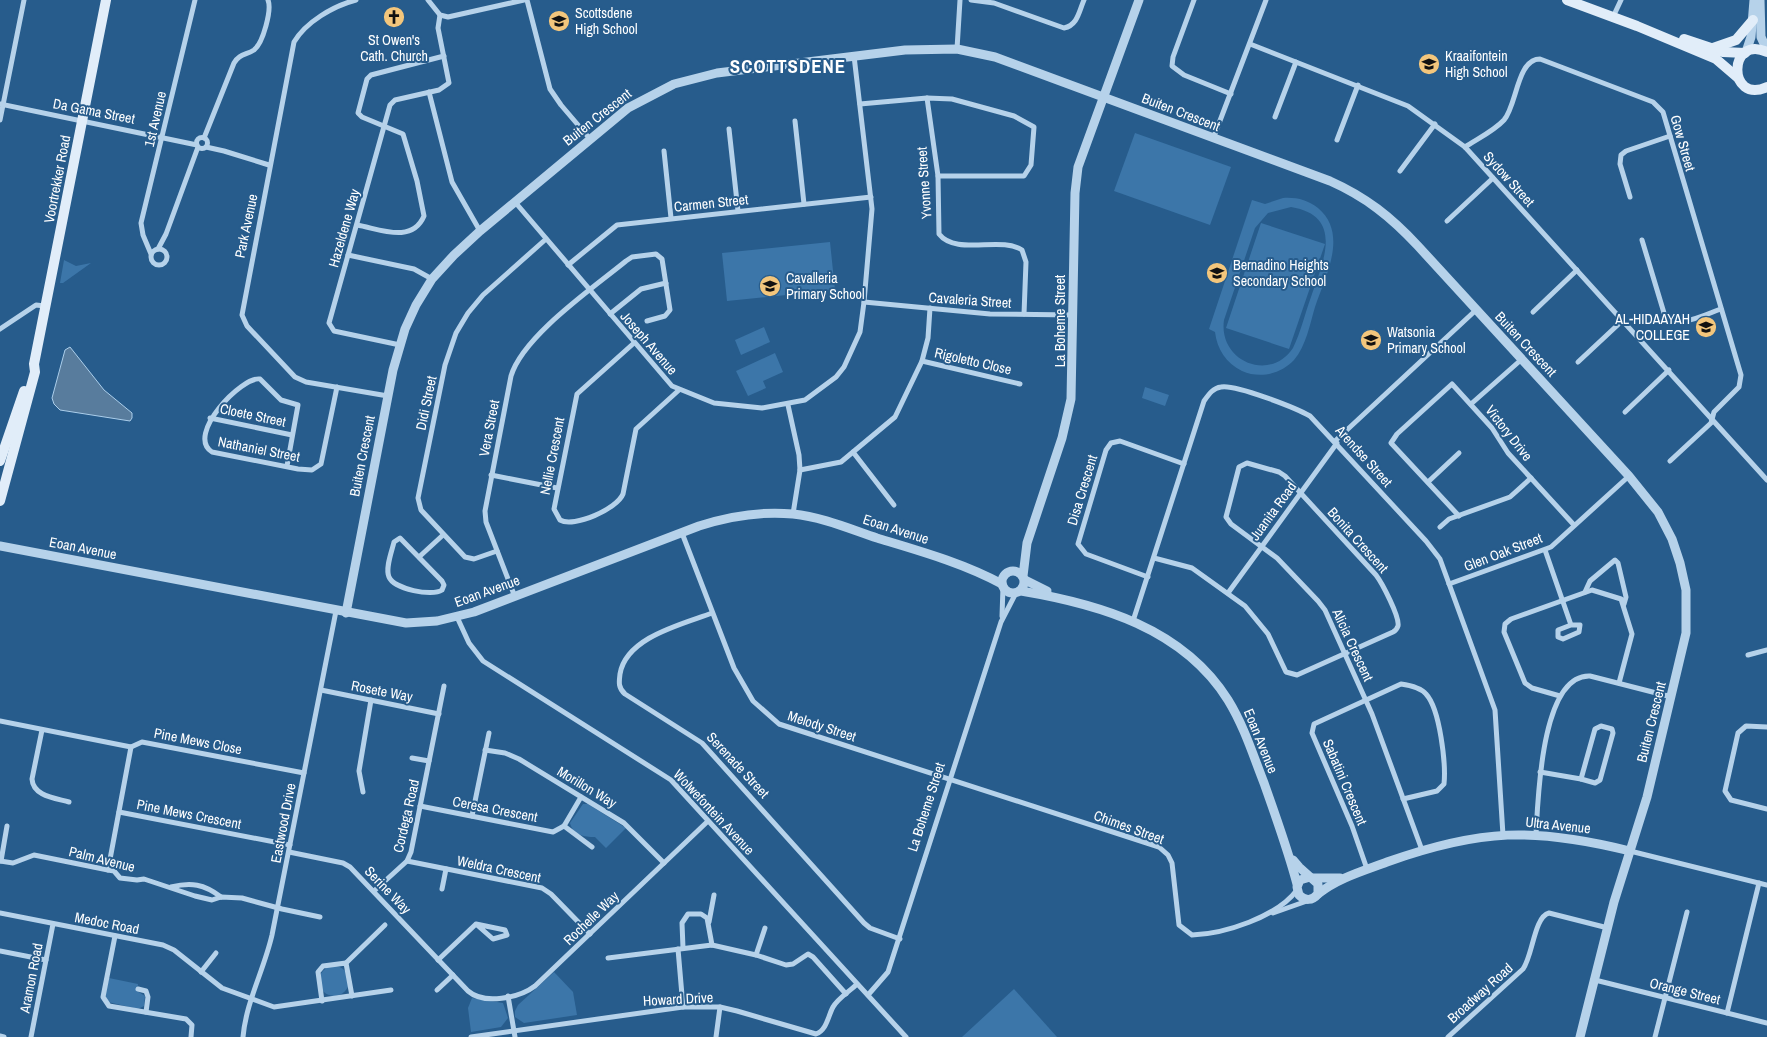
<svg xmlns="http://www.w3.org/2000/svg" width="1767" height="1037" font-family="'Archivo Narrow',sans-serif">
<rect width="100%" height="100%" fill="#275c8c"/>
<g fill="#3c76a9" fill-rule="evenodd">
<path d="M 1135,133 L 1231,167 L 1210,225 L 1114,191 Z"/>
<path d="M 1283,198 C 1296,197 1308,200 1318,208 C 1349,234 1325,277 1315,307 C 1310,324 1306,346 1294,360 C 1281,374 1260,379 1242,371 C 1226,363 1217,349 1215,332 L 1209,329 L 1252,200 L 1265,204 ZM 1291,207 C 1345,216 1323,262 1311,297 C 1305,313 1301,332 1293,348 C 1270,383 1218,361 1224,320 L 1255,228 L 1268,213 Z"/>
<path d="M 1261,223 L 1325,244 L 1289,349 L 1226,328 Z"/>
<path d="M 830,242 L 835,290 L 727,301 L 722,253 Z"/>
<path d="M 64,260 L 76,266 L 91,263 L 63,283 L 60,283 Z"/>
<path d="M 764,327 L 770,342 L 741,355 L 735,340 Z"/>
<path d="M 775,353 L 783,372 L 763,381 L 766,388 L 748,396 L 736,371 Z"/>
<path d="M 1145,387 L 1169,395 L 1165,406 L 1142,398 Z"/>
<path d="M 583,804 L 588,804 L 626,828 L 606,848 L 595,837 C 584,837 573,835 570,823 Z"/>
<circle cx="334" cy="981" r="15"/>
<path d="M 554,972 L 573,992 L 577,1015 L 524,1023 L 515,1017 L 515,1011 L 518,1005 Z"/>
<path d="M 109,978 L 138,984 L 137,991 L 145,996 L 144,1006 L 138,1009 L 108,1002 L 105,996 Z"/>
<path d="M 1014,989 L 1057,1037 L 962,1037 Z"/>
<path d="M 472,998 L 503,1003 L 508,1018 L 501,1027 L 471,1032 L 468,1008 Z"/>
</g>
<path fill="#587c9d" stroke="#abceeb" d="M 70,347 L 104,390 L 132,413 L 132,418 L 130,421 L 60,410 L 54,404 L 52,398 L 65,350 Z"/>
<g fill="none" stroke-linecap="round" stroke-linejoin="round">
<g stroke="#b6d2ea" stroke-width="5">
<path d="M 356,0 C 333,6 306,22 294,42 L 242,315 L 247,326 L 295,377 L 306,382 L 388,396"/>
<path d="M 428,0 L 440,15 L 448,17 L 524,0"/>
<path d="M 527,0 L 550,89 L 561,105 L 590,139"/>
<path d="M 971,0 L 994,3 L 1064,28 C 1078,25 1079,11 1084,0"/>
<path d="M 1194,0 L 1173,57 L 1172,66 L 1184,75 L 1231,94"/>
<path d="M 1613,17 L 1621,0"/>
<path d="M 1250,44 L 1408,106 L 1465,147 L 1767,480"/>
<path d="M 957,49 L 960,0"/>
<path d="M 429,92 L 452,182 L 480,231"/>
<path d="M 927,98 L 938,176 L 939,234 C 956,256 1001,236 1022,250 L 1026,262 L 1024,314"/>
<path d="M 0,104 L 197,145"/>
<path d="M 860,104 L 927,98 L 952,99 L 1014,116 L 1034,127 L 1031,165 L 1024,176 L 938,176"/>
<path d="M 1275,117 L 1296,62"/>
<path d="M 0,120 L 24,0"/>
<path d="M 795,121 L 804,204"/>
<path d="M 729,129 L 738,211"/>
<circle cx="202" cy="143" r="5.5"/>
<path d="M 204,138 L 234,63 C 239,54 246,55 254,50 C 263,43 272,10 268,0"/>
<path d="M 1213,139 L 1266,0"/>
<path d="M 1337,140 L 1358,85"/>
<path d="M 206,147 L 224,151 L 269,165"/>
<path d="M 1465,147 C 1477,139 1494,131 1504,120 C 1517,105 1517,59 1540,59 L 1653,102 L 1663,112 L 1741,375 L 1739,387 L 1714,412 L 1711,423 L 1670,461"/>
<path d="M 664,151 L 671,218"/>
<path d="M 1400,171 L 1435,124"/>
<path d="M 1630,197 L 1620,164 L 1621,155 L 1626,151 L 1670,136"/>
<path d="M 515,202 L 672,386 L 714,403 L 762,408 L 805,400 L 836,377 L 844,367 L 860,332 L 864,302 L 872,209 L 854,56"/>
<path d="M 1447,221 L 1493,178"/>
<path d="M 357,225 C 380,229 412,244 424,216 L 417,181 L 403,134 L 362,117 L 358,113 L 367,79 L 371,75 L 444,56"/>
<path d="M 1642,240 L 1664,313 C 1673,332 1706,314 1721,309"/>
<circle cx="159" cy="257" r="8"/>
<path d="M 158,249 L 166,234 L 198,147"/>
<path d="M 151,254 L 143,235 L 141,223 L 195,0"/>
<path d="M 348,255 L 414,269 L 432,279"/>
<path d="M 568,265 L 617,225 L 871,197"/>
<path d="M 864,302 L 990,314 L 1074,315"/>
<path d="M 1533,312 L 1577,270"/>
<path d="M 610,314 L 641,289 L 666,283"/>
<path d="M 0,329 L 36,305 L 45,306"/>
<path d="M 634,343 L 577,394 L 554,509 L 560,520 C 574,528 617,509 623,494 L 636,429 L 679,390"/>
<path d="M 400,345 L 334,331 L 329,323 L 390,105 L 395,100 L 439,90 L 449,83 L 438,28 L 440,15"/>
<path d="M 922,361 L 1020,384"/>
<path d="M 1578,362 L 1623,320"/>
<path d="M 1471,404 L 1522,359"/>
<path d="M 788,405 L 799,455 L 800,470 L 793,514"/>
<path d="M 1625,412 L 1669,370"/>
<path d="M 210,418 L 292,435"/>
<path d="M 1335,441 L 1476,310"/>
<path d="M 853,452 L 894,505"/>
<path d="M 287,466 L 298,405 L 281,400 L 260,379 C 242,376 185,435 212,452 L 298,469 L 312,470 L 321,464 L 337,387"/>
<path d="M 800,470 L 841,462 L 895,417 L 922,361 L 928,338 L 930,308"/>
<path d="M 491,475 L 557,488"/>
<path d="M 1428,482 L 1459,453"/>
<path d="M 1459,516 L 1391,443 L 1397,434 L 1452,384 L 1492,428 L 1508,453 L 1574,525"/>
<path d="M 1440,527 L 1449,519 L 1510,497 L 1531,478"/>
<path d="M 682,533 L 734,668 L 753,701 L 779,724 L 1159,847 L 1168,855 L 1172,863 L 1179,925 L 1192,935 C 1224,934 1277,917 1297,890"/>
<path d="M 400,538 L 442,581 L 444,585 L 442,590 C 432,597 394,589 389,577 C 385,568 392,551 394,542 Z"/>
<path d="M 1545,550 L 1571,625 L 1558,630 L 1558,637 L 1563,639 L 1579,632 L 1580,625 L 1571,625"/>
<path d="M 497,551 L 474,559 L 465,557 L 421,510 L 418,498 L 445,365 L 456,333 L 468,313 L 483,295 L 546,239"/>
<path d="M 419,557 L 443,535"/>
<path d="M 1154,558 L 1192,568 L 1245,606 L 1268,634 L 1286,672 L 1297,675 L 1393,632 C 1395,631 1397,629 1398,626 C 1400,617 1382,583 1376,575 L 1285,476 L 1279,472 L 1247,463 L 1239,467 L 1226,517 L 1231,524 L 1277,558 L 1318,601 L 1325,610 L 1372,714 L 1422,850"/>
<path d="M 1148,577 L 1086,554 L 1078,544 L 1106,450 L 1111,443 L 1120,441 L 1184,464"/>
<path d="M 1449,584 L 1551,547 L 1629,476"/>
<path d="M 1585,592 L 1590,581 L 1615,560 L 1618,563 L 1626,597 L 1624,604"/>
<path d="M 1228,593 L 1337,443"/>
<path d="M 515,597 L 486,522 L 485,511 L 511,376 C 523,336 593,288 626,261 L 632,257 L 656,254 L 662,259 L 670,310 L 665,316 L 647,321"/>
<path d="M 712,613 C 683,624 626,637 620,674 C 619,682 618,688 625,694 L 702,743 L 864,923 L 870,928 L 900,939"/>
<path d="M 1002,616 L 1003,587"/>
<path d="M 457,617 L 469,643 L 483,661 L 671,780 L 906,1037"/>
<path d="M 1133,621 L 1204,401 C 1209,394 1213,388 1221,387 C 1235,384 1296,408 1310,416 L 1426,541 L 1440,559 L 1495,710 L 1503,835"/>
<path d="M 1748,655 L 1767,650"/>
<path d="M 321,690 L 439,714"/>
<path d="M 1560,696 L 1532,688 L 1525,683 L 1504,632 L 1505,624 L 1511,619 L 1592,590 L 1621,599 L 1632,634 L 1619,683"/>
<path d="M 0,721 L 131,747 L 142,742 L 304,773"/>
<path d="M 1601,726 L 1612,729 L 1613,733 L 1600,780 L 1595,783 L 1581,779 L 1595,729 Z"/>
<path d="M 1767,727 L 1746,726 L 1738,733 L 1725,791 L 1731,800 L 1767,809"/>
<path d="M 42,730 L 32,779 C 33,796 55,798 69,802"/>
<path d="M 485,750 L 505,753 L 519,759 L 624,823 L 664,863"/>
<path d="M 412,758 L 429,761"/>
<path d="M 1540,772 L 1581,779"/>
<path d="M 363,792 L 359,771 L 371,700"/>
<path d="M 420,806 L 553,832 L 564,826 L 581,797"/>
<path d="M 119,812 L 290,845"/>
<path d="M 472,816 L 489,733"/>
<path d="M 564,826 L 592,847"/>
<path d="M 1536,834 C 1538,800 1541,674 1590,676 L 1672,697"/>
<path d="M 1630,851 L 1767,885"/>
<path d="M 289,852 L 343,863 L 350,867 L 468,991 C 484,1005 519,998 535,986 L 708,821"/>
<path d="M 0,861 L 13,863 L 34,855 L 108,870 L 114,871 L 120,878 L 137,880 L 144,879 L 195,896 L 212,900 L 221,897 L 242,898 L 282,909 L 320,917"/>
<path d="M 1,861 L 7,826"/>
<path d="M 407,861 L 542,888 L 551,894 L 590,934"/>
<path d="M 1367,869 L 1352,826 L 1312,733 L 1314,724 L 1401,684 C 1408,685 1421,688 1426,694 C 1440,709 1446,764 1444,784 L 1437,791 L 1403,799"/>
<path d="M 108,870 L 131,747"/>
<path d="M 171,887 C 191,882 204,884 221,897"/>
<path d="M 442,889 L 446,869"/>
<path d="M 374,891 L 407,861 L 411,852 L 444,686"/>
<path d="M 0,913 L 163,945 L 174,950 L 222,988 L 274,1007 L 391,990"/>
<path d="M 1273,913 L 1307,901"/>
<path d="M 709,922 L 714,895"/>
<path d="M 115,936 L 103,997 L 109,1006 L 186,1019 L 192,1025 L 191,1037"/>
<path d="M 683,948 L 682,923 L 688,914 L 701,914 L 707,918 L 712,945"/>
<path d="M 678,949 L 683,1007"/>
<path d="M 0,951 L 46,960"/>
<path d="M 756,955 L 765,928"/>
<path d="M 608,958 L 712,945 L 756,955 L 786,965 L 793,964 L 808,954 L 813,957 L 846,994"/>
<path d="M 438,960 L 476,924 L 493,939 L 507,935 L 505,930 L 476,924"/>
<path d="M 346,963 L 385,925"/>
<path d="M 201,972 L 216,953"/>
<path d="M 1595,980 L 1767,1023"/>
<path d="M 138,989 L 146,991 L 148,997 L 146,1012"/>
<path d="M 437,990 L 453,975"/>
<path d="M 868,995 L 888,972 L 1001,622 L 1016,593"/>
<path d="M 508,996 L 515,1037"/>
<path d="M 322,1001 L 318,972 L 323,966 L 346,963 L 352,996"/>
<path d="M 1727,1013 L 1759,883"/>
<path d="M 0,1036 L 4,1037"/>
<path d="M 31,1037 L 53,924"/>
<path d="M 243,1037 C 246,1002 264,970 272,935 L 336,611"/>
<path d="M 471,1037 L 683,1007 L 720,1007 L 737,1011 L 816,1034 C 827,1030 828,1016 833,1007 C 838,998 850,991 857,984"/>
<path d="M 716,1037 L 720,1007"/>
<path d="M 1448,1037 L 1523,969 C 1533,955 1534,917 1549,913 L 1608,928"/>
<path d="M 1655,1037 L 1687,912"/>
</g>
<g stroke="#b6d2ea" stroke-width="9">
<path d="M 1760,0 L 1761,37 L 1767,50"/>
<path d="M 1746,52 L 1751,37 L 1754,0"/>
<path d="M 0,546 L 406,623 L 437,621 L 474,612 L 699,526 C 730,516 761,511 793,514 C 822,517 850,529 877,538 C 920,551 963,563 1002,584"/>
<circle cx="1013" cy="582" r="11"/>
<path d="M 1023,576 L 1027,543 L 1062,438 L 1071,399 L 1075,193 L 1078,167 L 1139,0"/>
<path d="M 1025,580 L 1047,591"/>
<path d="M 1021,591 C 1099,604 1183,628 1228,700 C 1244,726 1253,755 1264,783 C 1276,817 1288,850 1297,884"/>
<path d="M 346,613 L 393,370 L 405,329 L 416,305 L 432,279 L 454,255 L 480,231 L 628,108 L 674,84 L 717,73 L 905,50 L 957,49 L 995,57 L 1330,181 C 1366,197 1391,217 1418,246 L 1629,476 L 1658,512 L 1672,539 L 1680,563 L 1686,590 L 1686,633 L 1647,797 L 1614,902 L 1580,1037"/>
<path d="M 1293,860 L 1299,867 L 1318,884 L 1318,894 C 1312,901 1305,901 1299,895 L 1297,887 L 1300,880 L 1310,877"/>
<path d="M 1312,878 L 1340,878"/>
<path d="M 1318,894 C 1338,878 1363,871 1387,862 C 1480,829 1534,827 1630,851"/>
</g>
<g stroke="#e1edf9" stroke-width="10">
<path d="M 1567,0 L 1637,26 L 1716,59 L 1737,77"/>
<path d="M 1684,39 L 1723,52 L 1745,53"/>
<path d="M 1713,48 L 1736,40 L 1753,20"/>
<path d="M 1767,52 C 1728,34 1727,105 1767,87"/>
<path d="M 0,461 L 24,391"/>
<path d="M 0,501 L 35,372 L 34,364 L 106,0"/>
</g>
</g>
<defs>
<g id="church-disc" transform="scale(1.125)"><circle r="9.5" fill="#f3c67c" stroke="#275c8c"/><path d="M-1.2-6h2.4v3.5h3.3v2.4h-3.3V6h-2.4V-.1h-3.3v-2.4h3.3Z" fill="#111"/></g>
<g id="school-disc" transform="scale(1.125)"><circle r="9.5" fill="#f3c67c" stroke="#275c8c"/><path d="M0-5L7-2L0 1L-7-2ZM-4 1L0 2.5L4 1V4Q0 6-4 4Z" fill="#111"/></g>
</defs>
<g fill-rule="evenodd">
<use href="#church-disc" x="394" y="17"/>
<use href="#school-disc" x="559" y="21"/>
<use href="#school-disc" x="1429" y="64"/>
<use href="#school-disc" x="1217" y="273"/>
<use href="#school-disc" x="770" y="286"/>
<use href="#school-disc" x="1706" y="327"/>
<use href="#school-disc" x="1371" y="340"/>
</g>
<g text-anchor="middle" stroke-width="4" stroke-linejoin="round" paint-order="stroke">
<g font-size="14" fill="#fff" stroke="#275c8c" text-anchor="start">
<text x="575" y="18">Scottsdene<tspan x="575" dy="16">High School</tspan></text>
<text x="394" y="45" text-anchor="middle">St Owen's<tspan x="394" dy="16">Cath. Church</tspan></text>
<text x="1445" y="61">Kraaifontein<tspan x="1445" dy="16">High School</tspan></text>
<text x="1233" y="270">Bernadino Heights<tspan x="1233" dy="16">Secondary School</tspan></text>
<text x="786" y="283">Cavalleria<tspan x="786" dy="16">Primary School</tspan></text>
<text x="1690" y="324" text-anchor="end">AL-HIDAAYAH<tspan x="1690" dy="16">COLLEGE</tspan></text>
<text x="1387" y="337">Watsonia<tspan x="1387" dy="16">Primary School</tspan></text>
</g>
<g font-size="14" fill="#fff" stroke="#275c8c">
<text transform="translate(94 111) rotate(11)" y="5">Da Gama Street</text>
<text transform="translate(1181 112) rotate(21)" y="5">Buiten Crescent</text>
<text transform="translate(597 117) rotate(-38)" y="5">Buiten Crescent</text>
<text transform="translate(155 119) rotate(-77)" y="5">1st Avenue</text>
<text transform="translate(1683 143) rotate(74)" y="5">Gow Street</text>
<text transform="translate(57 179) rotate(-79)" y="5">Voortrekker Road</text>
<text transform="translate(1509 179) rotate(48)" y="5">Sydow Street</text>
<text transform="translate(924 183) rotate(-94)" y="5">Yvonne Street</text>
<text transform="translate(711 203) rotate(-6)" y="5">Carmen Street</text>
<text transform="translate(246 226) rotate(-78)" y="5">Park Avenue</text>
<text transform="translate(344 228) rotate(-74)" y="5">Hazeldene Way</text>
<text transform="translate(970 300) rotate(4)" y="5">Cavaleria Street</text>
<text transform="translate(1060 321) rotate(-90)" y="5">La Boheme Street</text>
<text transform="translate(649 343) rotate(49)" y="5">Joseph Avenue</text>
<text transform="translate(1526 344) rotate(47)" y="5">Buiten Crescent</text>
<text transform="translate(973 361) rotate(13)" y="5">Rigoletto Close</text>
<text transform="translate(426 403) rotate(-78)" y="5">Didi Street</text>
<text transform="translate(253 415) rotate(12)" y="5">Cloete Street</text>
<text transform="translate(489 428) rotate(-79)" y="5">Vera Street</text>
<text transform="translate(1509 433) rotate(52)" y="5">Victory Drive</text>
<text transform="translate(259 449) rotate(11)" y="5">Nathaniel Street</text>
<text transform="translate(362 456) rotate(-79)" y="5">Buiten Crescent</text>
<text transform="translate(552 456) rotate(-79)" y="5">Nellie Crescent</text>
<text transform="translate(1364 456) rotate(48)" y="5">Arendse Street</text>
<text transform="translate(1082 490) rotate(-73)" y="5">Disa Crescent</text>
<text transform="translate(1273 511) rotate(-54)" y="5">Juanita Road</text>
<text transform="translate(896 529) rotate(18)" y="5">Eoan Avenue</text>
<text transform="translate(1358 540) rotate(48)" y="5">Bonita Crescent</text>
<text transform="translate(83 548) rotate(11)" y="5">Eoan Avenue</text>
<text transform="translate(1503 552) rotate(-21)" y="5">Glen Oak Street</text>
<text transform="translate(487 591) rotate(-20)" y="5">Eoan Avenue</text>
<text transform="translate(1353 645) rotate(65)" y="5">Alicia Crescent</text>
<text transform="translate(382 691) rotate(11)" y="5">Rosete Way</text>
<text transform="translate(1651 722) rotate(-76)" y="5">Buiten Crescent</text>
<text transform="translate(822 726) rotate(18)" y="5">Melody Street</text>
<text transform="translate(198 741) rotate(11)" y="5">Pine Mews Close</text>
<text transform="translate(1261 741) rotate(68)" y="5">Eoan Avenue</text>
<text transform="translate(738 765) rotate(47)" y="5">Serenade Street</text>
<text transform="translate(1345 782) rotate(67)" y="5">Sabatini Crescent</text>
<text transform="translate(587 787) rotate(31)" y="5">Morillon Way</text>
<text transform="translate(926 807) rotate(-72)" y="5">La Boheme Street</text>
<text transform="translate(495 809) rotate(11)" y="5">Ceresa Crescent</text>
<text transform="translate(714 812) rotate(47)" y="5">Wolwefontein Avenue</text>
<text transform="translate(189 814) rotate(11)" y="5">Pine Mews Crescent</text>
<text transform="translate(406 816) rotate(-77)" y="5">Cordega Road</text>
<text transform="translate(283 823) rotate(-79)" y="5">Eastwood Drive</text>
<text transform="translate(1558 825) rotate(6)" y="5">Ultra Avenue</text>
<text transform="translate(1129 827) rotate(20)" y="5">Chimes Street</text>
<text transform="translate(102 859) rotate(14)" y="5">Palm Avenue</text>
<text transform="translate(499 869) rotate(12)" y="5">Weldra Crescent</text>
<text transform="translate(388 890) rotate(46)" y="5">Serine Way</text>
<text transform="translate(591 918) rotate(-44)" y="5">Rochelle Way</text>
<text transform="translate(107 923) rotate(11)" y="5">Medoc Road</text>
<text transform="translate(31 978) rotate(-79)" y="5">Aramon Road</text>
<text transform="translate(1685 991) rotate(14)" y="5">Orange Street</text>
<text transform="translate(1480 993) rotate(-42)" y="5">Broadway Road</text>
<text transform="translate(678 999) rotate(-3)" y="5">Howard Drive</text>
</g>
<g font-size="19" font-weight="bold" letter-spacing="1" fill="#fff" stroke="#275c8c">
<text x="788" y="73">SCOTTSDENE</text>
</g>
</g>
</svg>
